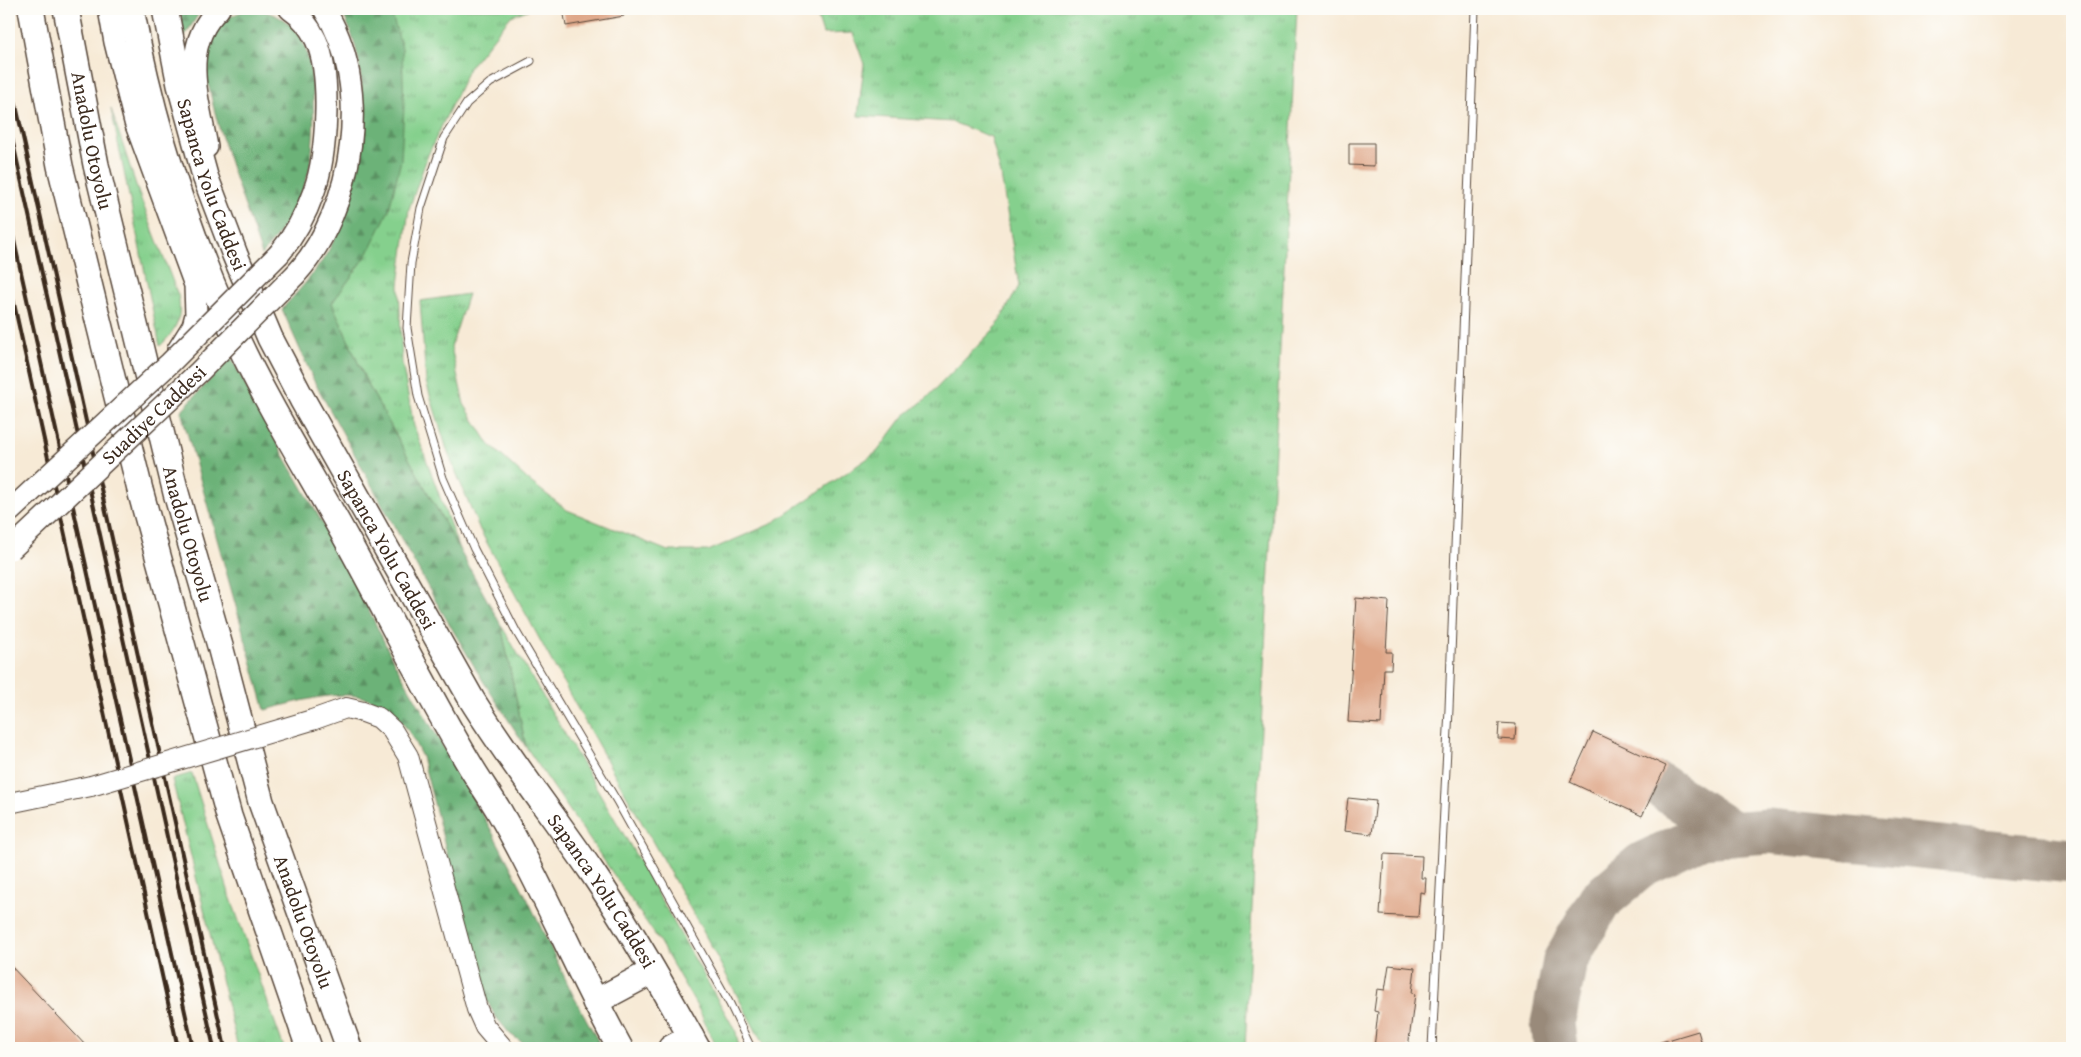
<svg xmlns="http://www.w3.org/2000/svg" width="2081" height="1057" font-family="'Gentium Book Plus',serif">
<defs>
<pattern id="grass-tufts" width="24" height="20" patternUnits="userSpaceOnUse" patternTransform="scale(1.25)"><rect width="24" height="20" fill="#85d08d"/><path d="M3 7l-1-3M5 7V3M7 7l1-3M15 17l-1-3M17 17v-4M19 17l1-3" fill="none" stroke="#6ea973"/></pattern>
<pattern id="forest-firs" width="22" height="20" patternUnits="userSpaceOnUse" patternTransform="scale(1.25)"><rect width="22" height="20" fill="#6cb278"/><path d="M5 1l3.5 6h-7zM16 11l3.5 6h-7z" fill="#5a9162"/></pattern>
</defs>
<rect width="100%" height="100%" fill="#fdfcf7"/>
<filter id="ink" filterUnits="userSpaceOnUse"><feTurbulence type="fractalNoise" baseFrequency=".02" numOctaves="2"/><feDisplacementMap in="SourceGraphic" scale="10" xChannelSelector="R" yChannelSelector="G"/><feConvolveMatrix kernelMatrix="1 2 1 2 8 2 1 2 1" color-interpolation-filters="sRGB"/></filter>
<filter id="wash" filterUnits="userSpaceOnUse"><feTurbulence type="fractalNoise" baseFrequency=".0096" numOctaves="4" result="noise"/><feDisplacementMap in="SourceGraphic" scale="20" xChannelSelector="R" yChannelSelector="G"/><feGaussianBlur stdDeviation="1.12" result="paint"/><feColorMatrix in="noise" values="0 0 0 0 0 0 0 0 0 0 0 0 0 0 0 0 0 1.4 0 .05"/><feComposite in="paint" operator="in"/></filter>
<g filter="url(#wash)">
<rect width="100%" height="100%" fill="#f7ead6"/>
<g fill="url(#grass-tufts)" stroke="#607d56">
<path d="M 390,9 L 530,9 L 511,16 L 469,68 L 428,155 L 409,209 L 399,285 L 402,363 L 414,426 L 459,549 L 366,381 L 332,303 L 367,255 Z"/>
<path d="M 815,9 L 1297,9 L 1245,1048 L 765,1048 L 703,931 L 575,704 L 480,530 L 448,453 L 426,382 L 420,301 L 468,294 L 451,347 L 464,404 L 489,444 L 528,480 L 567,510 L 668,551 L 708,551 L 771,524 L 877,452 L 904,416 L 927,398 L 997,326 L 1019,286 L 1001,175 L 991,137 L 952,122 L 858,116 L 864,64 L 853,33 L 823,34 Z"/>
<path d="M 111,109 L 139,194 L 178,295 C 183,317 176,330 160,346 Z"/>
<path d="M 501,625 L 630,845 L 736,1032 L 739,1048 L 717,1048 L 699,1010 L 658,939 L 526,747 Z"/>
<path d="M 192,773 L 229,893 L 284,1048 L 238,1048 L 172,779 Z"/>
</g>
<g fill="url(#forest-firs)" stroke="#546e4b">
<path d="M 180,9 L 202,9 L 184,37 Z"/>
<path d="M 251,9 C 269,11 285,17 297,32 C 318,57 317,150 306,181 C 296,209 281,232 262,255 C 243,199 220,142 208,83 C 206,73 202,60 205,49 C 210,26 230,14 251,9 Z"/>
<path d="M 340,9 L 390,9 L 402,48 L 404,106 L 401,160 L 389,210 L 367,255 L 332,303 L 366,381 L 501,625 L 526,747 L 483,681 L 435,600 L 314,381 L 282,309 C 301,288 321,267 333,242 C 362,177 378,73 340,9 Z"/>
<path d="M 231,357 L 257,408 L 350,571 L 394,662 L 489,826 L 528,900 L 573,995 L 602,1048 L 530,1048 L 510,1034 L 495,1016 L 483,993 L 422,757 C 417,748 413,737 407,729 C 372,676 315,698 265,710 L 181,411 Z"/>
</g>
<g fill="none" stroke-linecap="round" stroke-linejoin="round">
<g stroke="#998a7a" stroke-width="45">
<path d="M 1659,785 L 1733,834"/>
<path d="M 1556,1048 L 1553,1023 L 1565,961 L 1600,900 L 1643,864 L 1702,836 L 1768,831 L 2072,861"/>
</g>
</g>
<g id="blocks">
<g fill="#dea586">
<path d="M 563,9 L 623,9 L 624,16 L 566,26 Z"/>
<path d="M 1349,143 L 1374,143 L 1374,166 L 1349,165 Z"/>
<path d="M 1356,598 L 1389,601 L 1386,652 L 1392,652 L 1391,669 L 1384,669 L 1381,724 L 1348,722 Z"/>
<path d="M 1499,723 L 1516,724 L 1515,740 L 1498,739 Z"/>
<path d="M 1593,732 L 1666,766 L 1642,816 L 1570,782 Z"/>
<path d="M 1348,798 L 1376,801 L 1372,834 L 1344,831 Z"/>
<path d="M 1384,854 L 1422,856 L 1421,878 L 1426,878 L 1425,893 L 1420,892 L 1418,917 L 1380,915 Z"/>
<path d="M 9,964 L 88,1048 L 9,1048 Z"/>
<path d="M 1389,965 L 1415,968 L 1412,993 L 1415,994 L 1408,1048 L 1374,1048 L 1378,1012 L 1374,1011 L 1377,989 L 1385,990 Z"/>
<path d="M 1698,1031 L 1703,1048 L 1652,1048 L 1651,1045 Z"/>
</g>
</g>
</g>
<g filter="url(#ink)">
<use href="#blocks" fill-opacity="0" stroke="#57473a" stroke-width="1"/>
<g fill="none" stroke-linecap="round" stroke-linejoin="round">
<g stroke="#57473a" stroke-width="9">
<g id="lane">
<path d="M 531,61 L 490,83 L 467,103 L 444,138 L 421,208 L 411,263 L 407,328 L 418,396 L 443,478 L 474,549 L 517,633 L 618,803 L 730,1004 L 751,1048"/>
<path d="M 1432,1048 L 1449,709 L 1475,9"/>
</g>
</g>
<g stroke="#57473a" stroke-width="22">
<g id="secondary">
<path d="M 312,720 L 346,708 L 363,712 L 379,718 L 392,730 L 408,756 L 477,1009 L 485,1027 L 503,1048"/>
<path d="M 9,803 L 91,786"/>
</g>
</g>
<g stroke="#57473a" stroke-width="24">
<g id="primary">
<path d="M 109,9 L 115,42 L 135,122 L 195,285 L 196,315 L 193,326 L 178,350"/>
<path d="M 207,147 C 199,101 179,45 219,9"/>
<path d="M 279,254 C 295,235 306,214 314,191 C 327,155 332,75 316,40 C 310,27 302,17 290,9"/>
<path d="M 296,274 C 355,209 373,84 324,9"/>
</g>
</g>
<g stroke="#57473a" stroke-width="28">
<g id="highway">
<path d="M 31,9 L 60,166 L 140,490 L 229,816 L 309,1048"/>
<path id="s1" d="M 66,9 L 96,165 L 176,493 L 220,646 L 261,802 L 349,1048"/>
<path d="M 131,9 C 154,129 192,250 247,360 C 277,421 313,478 346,538 C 388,614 426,692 471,767 C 480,782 490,796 499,811 C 544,888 577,971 620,1048"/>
<path id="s2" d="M 165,9 L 180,85 L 205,176 L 235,255 L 270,338 L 302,399 L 472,700 C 509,759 552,814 592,872 C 630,928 664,988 697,1048"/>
<path d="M 595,1002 L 653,971"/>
<path d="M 671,1048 L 691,1037"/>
</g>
</g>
<use href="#lane" stroke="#fff" stroke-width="7"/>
<use href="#secondary" stroke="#fff" stroke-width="20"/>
<use href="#primary" stroke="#fff" stroke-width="21"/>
<use href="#highway" stroke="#fff" stroke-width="25"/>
<g stroke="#3b2a1e" stroke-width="4">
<path d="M 9,74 L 225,1048"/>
<path d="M 9,125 L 214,1048"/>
<path d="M 9,218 L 193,1048"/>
<path d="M 9,281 L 178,1048"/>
</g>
<g stroke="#57473a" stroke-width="22" stroke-linecap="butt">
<path id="secondary-bridge" d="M 91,786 L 312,720"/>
</g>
<g stroke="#57473a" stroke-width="24" stroke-linecap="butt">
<g id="primary-bridge">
<path d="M 9,512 L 170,363 L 279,254"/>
<path id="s3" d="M 11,549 L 199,372 L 296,274"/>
</g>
</g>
<use href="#secondary-bridge" stroke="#fff" stroke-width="20"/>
<use href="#primary-bridge" stroke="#fff" stroke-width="21"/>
</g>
</g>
<g text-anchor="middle" stroke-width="4" stroke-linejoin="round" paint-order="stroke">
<g font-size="20" fill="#3b2a1e" stroke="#fdfcf7">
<text dy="7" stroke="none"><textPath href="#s1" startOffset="134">Anadolu Otoyolu</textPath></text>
<text dy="7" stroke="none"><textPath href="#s2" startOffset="182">Sapanca Yolu Caddesi</textPath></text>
<text dy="7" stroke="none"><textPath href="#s3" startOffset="196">Suadiye Caddesi</textPath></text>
<text dy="7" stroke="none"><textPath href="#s1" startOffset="539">Anadolu Otoyolu</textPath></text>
<text dy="7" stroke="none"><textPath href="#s2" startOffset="588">Sapanca Yolu Caddesi</textPath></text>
<text dy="7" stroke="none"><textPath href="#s2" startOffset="992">Sapanca Yolu Caddesi</textPath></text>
<text dy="7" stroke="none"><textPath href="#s1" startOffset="944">Anadolu Otoyolu</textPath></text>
</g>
</g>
<rect width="2081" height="1057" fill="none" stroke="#fdfcf7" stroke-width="30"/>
</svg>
